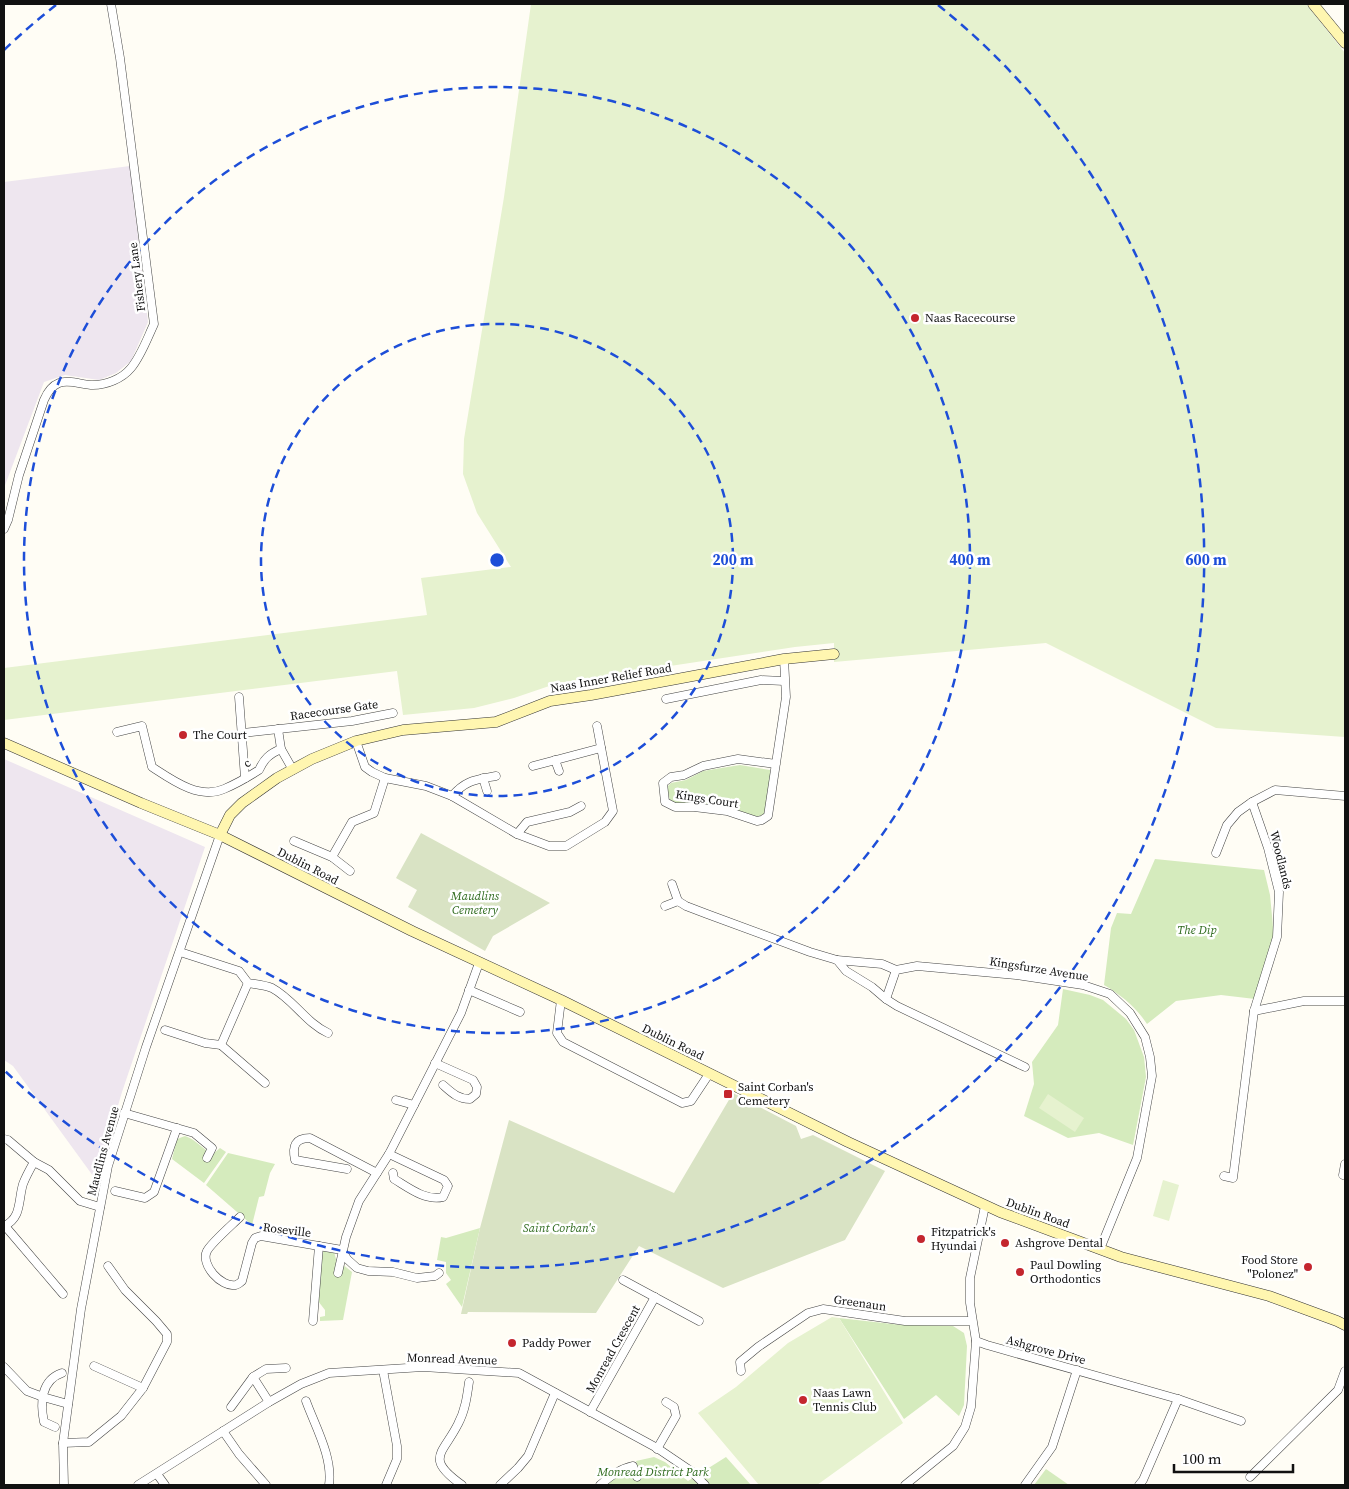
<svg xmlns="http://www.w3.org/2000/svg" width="1349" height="1489" font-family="'Source Serif 4',serif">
<rect width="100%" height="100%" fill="#fffdf5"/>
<g fill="#eee6ef">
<path d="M 130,166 L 148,322 L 131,361 L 116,373 L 99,380 L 65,375 L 44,382 L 4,488 L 4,182 Z"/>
<path d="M 4,759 L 205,847 L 122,1092 L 96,1180 L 13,1066 L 4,1060 Z"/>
</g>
<g fill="#d5ebbd">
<path d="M 740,765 L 770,770 L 771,776 L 764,815 L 758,818 L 678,805 L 670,801 L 667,787 L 671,783 L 686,780 L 703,771 Z"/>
<path d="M 1155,859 L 1264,870 L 1270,895 L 1274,937 L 1255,999 L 1221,995 L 1176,1001 L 1147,1024 C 1136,1007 1121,995 1104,985 L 1111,928 L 1117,913 L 1131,914 Z"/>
<path d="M 1063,989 L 1090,995 L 1103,1000 L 1126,1019 L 1134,1030 L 1144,1057 L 1146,1077 L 1133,1145 L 1099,1133 L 1068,1138 L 1024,1116 L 1034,1084 L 1032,1062 L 1058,1025 Z"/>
<path d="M 185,1136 C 197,1140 202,1149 213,1154 L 220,1148 L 226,1152 L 204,1183 L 172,1159 L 177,1139 Z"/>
<path d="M 228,1153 L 275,1164 L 270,1173 L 264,1196 L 259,1197 L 252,1225 L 206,1185 Z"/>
<path d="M 480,1228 L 462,1307 L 446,1284 L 451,1280 L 446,1273 L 446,1262 L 437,1260 L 441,1237 L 446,1238 Z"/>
<path d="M 322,1249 L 334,1252 L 336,1259 L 352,1272 L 343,1320 L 320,1321 L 320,1317 L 325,1316 L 325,1310 L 318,1301 Z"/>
<path d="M 839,1318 L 901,1325 L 953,1326 L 964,1333 L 967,1346 L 964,1405 L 959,1416 L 936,1395 L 904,1419 Z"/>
<path d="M 654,1457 L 665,1462 L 688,1481 L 726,1457 L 751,1485 L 605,1485 L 623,1473 L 634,1477 L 640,1475 L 636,1461 Z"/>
<path d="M 1046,1469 L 1069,1485 L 1070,1485 L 1034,1485 Z"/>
</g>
<g fill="#d9e3c4">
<path d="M 421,833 L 539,897 L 550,903 L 493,936 L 485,951 L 408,907 L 417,890 L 396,878 Z"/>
<path d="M 733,1093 L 796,1126 L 801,1139 L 813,1135 L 885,1171 L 845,1240 L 723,1288 L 639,1246 L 596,1313 L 468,1312 L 467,1314 L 461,1314 L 480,1228 L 509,1120 L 674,1193 Z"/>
</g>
<g fill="#e6f2cf">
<path d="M 531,4 L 1306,4 L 1345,53 L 1345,737 L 1216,728 L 1046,643 L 834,662 L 834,643 L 795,647 L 558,683 L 514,698 L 474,708 L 403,715 L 397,671 L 4,720 L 4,668 L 427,615 L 421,578 L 511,567 L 477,513 L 463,474 L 464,439 L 504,197 Z"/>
<path d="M 1048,1094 L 1084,1118 L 1075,1132 L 1039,1108 Z"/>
<path d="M 1163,1180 L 1179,1185 L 1169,1221 L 1153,1216 Z"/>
<path d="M 832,1317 L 839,1318 L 903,1423 L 817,1485 L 759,1485 L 698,1413 L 736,1387 L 788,1343 Z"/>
</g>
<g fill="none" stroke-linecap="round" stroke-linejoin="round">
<g stroke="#444" stroke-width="9">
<g id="street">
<path d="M 4,529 L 8,520 L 19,475 L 44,400 C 47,393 51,386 59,383 C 69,379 82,385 93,385 C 106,385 122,379 131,368 C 141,356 147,339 154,324 L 120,58 L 111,4"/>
<path d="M 239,697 L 245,778"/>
<path d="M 666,699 L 761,680 L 784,681"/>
<path d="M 278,729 L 281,749 L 293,770"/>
<path d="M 117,732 L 142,726 L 152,767 C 172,780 199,800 224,789 C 236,784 248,777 259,770 C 264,759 269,754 281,749"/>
<path d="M 243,733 L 352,721 L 393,713"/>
<path d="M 356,741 L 365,767 L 372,772 L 385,778 L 426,786 L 452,796 L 517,834 L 549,846 L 566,846 L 605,822 L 613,811 L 597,726"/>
<path d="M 555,760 L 559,771"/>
<path d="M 776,764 L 738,759 L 703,766 L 684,775 L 671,777 L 663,783 L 665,802 L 675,807 L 694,807 L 727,811 L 757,821 L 762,820 L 768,816 L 786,697 L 784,659"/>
<path d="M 533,766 L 601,748"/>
<path d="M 483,778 L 487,791"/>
<path d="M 452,796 C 466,780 475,780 496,776"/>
<path d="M 517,834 L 527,822 L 570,812 L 581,806"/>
<path d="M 294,841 L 332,857 L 350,871"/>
<path d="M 1216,853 L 1227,825 L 1238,812 L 1252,802 L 1275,790 L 1345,796"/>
<path d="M 332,857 L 352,822 L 374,813 L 385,778"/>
<path d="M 678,901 L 686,906 L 707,914 L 810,952 L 837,960 L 846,971 L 872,987 L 886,999"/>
<path d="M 665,906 L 678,901 L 672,884"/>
<path d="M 180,952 L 239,971 L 248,983 C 255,984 265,985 272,988 C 293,999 306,1023 328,1033"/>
<path d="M 837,960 L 882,964 L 896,970"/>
<path d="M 248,983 L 221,1045 L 265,1083"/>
<path d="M 469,990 L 520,1012"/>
<path d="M 561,1000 L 557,1033 L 563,1042 L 682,1103 L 691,1101 L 709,1074"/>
<path d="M 1254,1011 L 1304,1001 L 1345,1001"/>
<path d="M 165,1030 L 205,1043 L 221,1045"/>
<path d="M 435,1063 L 473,1080 L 477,1087 L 476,1094 L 470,1099 C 458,1099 452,1093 443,1085"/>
<path d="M 1025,1067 L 897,1006 L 886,999 L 896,970 L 917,966 L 1016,975 L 1083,985 L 1110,994 L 1130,1013 L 1145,1037 L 1150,1057 L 1152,1076 L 1137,1158 L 1100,1249"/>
<path d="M 396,1100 L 414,1105"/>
<path d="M 124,1113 L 194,1133 L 212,1148 L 207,1158"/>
<path d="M 4,1139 L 8,1140 L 34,1162 L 49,1170 L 80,1201 L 100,1207"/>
<path d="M 389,1154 L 444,1180 L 448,1186 L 443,1197 C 425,1201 409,1188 394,1179 L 393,1173"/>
<path d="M 347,1169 L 295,1160 C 292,1146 295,1138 310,1138 L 377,1173"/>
<path d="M 1343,1175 L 1345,1164"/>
<path d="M 1224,1176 L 1233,1178 L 1254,1011 L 1277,937 L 1279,892 L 1268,848 L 1252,802"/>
<path d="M 115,1191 L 145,1198 L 154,1192 L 177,1128"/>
<path d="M 240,1217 C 233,1224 211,1243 207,1251 C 200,1264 221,1288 236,1285 C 237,1285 241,1282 242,1281 L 252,1243 L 255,1238 L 261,1236 L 342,1250 L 347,1259 L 357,1268 L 368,1271 L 393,1272 L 417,1278 L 435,1276 L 439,1273"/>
<path d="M 4,1226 C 22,1218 18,1200 23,1184 C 26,1176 30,1169 34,1162"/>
<path d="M 5,1226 L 63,1294"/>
<path d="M 338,1273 L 346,1237 L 359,1201 L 389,1154 L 461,1013 L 479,963"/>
<path d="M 623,1280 L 699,1321"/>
<path d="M 313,1321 L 319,1246"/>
<path d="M 976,1341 L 987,1345 L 1178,1399 L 1241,1421"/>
<path d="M 94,1366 L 143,1388"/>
<path d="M 4,1367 L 27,1391 L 43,1397 L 68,1404"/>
<path d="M 383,1370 L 397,1446 L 397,1459 L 386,1485"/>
<path d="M 741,1371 L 740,1362 L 758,1347 L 808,1313 L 823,1309 L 905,1321 L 972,1321"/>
<path d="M 253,1377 L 266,1369 L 286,1368"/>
<path d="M 306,1401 C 315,1426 333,1457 329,1485"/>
<path d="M 231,1407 L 253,1377 L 269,1402"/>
<path d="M 590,1412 L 655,1297"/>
<path d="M 55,1427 L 44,1422 C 40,1403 41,1380 62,1373"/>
<path d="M 223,1431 L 239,1454 L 266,1485"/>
<path d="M 63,1443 L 89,1442 L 121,1416 L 143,1388 L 167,1342 L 167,1334 L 156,1321 L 125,1290 L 108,1266"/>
<path d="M 657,1449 L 676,1416 L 674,1407 L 666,1402"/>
<path d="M 157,1474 L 165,1485"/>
<path d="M 1250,1477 L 1338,1390 L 1345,1371"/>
<path d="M 64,1485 L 63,1443 L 81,1309 L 108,1166 L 146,1047 L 220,835"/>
<path d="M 138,1485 L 269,1402 L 301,1384 L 329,1373 L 423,1367 L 519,1373 L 657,1448 L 691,1471 L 705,1485"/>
<path d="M 462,1485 C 424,1458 443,1454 458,1424 C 465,1411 467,1397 469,1382"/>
<path d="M 500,1485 L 518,1468 L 528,1456 L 555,1393"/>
<path d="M 600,1485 C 611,1476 619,1469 633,1466 L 637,1477"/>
<path d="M 905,1485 L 953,1446 L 965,1427 L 971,1407 L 976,1341 L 970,1303 L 970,1278 L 985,1206"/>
<path d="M 1025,1485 L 1052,1447 L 1077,1370"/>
<path d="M 1139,1485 L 1143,1480 L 1178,1399"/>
</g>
</g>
<g stroke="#333" stroke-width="11">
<g id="secondary">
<path d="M 1313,4 L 1345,43"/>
<path d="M 4,743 L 141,803 L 220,835 L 412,931 L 561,1000 L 848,1142 L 1000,1212 L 1121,1257 L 1269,1296 L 1337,1321 L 1345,1325"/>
<path d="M 220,835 L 230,815 L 242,803 L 277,778 L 312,759 L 356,741 L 403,730 L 496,722 L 550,701 L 591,695 L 784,659 L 834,654"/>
</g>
</g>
<use href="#street" stroke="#fff" stroke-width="8"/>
<use href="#secondary" stroke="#fff6b0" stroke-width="10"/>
</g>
<g fill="none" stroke="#1d4ed8" stroke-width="2.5" stroke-dasharray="9 6">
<circle cx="497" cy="560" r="236"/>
<circle cx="497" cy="560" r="473"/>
<path d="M4 50A709 709 0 0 1 56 5M938 5A709 709 0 1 1 4 1070"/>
</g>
<g fill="#c4262e" stroke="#fff" stroke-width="2">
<circle cx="915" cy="318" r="5"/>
<circle cx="183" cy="735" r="5"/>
<rect x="723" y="1089" width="10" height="10" rx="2.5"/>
<circle cx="921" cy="1239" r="5"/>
<circle cx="1005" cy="1243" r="5"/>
<circle cx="1308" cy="1267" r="5"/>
<circle cx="1020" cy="1272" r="5"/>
<circle cx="512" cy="1343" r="5"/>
<circle cx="803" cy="1400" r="5"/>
</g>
<g text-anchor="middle" stroke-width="5" stroke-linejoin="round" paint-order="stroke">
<g font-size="12" fill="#111" stroke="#fff">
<text transform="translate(137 277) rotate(-97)" y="4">Fishery Lane</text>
<text transform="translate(611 678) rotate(-10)" y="4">Naas Inner Relief Road</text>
<text transform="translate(334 710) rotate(-8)" y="4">Racecourse Gate</text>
<text transform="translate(247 763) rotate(-37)" y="4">c</text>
<text transform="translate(707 799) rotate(9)" y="4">Kings Court</text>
<text transform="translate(1281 860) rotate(76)" y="4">Woodlands</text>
<text transform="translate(308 866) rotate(27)" y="4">Dublin Road</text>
<text transform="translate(1039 969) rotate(9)" y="4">Kingsfurze Avenue</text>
<text transform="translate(673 1042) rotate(26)" y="4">Dublin Road</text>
<text transform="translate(103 1151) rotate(-75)" y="4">Maudlins Avenue</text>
<text transform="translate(1038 1213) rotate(20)" y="4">Dublin Road</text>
<text transform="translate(287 1230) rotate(7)" y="4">Roseville</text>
<text transform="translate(860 1303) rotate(8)" y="4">Greenaun</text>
<text transform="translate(613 1349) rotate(-61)" y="4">Monread Crescent</text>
<text transform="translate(1046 1350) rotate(15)" y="4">Ashgrove Drive</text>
<text transform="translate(452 1359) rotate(2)" y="4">Monread Avenue</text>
</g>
<g font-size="12" fill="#111" stroke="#fff" text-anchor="start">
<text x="925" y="322">Naas Racecourse</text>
<text x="193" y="739">The Court</text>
<text x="738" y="1091">Saint Corban's<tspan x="738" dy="14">Cemetery</tspan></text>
<text x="931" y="1236">Fitzpatrick's<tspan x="931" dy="14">Hyundai</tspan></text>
<text x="1015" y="1247">Ashgrove Dental</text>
<text x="1298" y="1264" text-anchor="end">Food Store<tspan x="1298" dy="14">"Polonez"</tspan></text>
<text x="1030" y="1269">Paul Dowling<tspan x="1030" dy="14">Orthodontics</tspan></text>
<text x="522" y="1347">Paddy Power</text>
<text x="813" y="1397">Naas Lawn<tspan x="813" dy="14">Tennis Club</tspan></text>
</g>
<g font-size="12" font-style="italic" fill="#2f6b1f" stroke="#fff">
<text x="475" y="900">Maudlins<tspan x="475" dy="14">Cemetery</tspan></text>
<text x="1197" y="934">The Dip</text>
<text x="559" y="1232">Saint Corban's</text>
<text x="653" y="1476">Monread District Park</text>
</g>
</g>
<circle cx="497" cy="560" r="8" fill="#1d4ed8" stroke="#fff" stroke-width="2.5"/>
<g font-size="15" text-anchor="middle" font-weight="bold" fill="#1d4ed8" stroke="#fff" stroke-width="5" stroke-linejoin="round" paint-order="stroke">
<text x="733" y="565">200 m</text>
<text x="970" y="565">400 m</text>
<text x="1206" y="565">600 m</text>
</g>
<rect width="1349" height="1489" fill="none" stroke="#111111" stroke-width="10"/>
<path d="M1174 1464v8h119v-8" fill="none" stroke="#111111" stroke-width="2.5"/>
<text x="1182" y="1464" font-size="15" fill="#111111" stroke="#ffffff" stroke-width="4" paint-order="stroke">100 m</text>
</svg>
